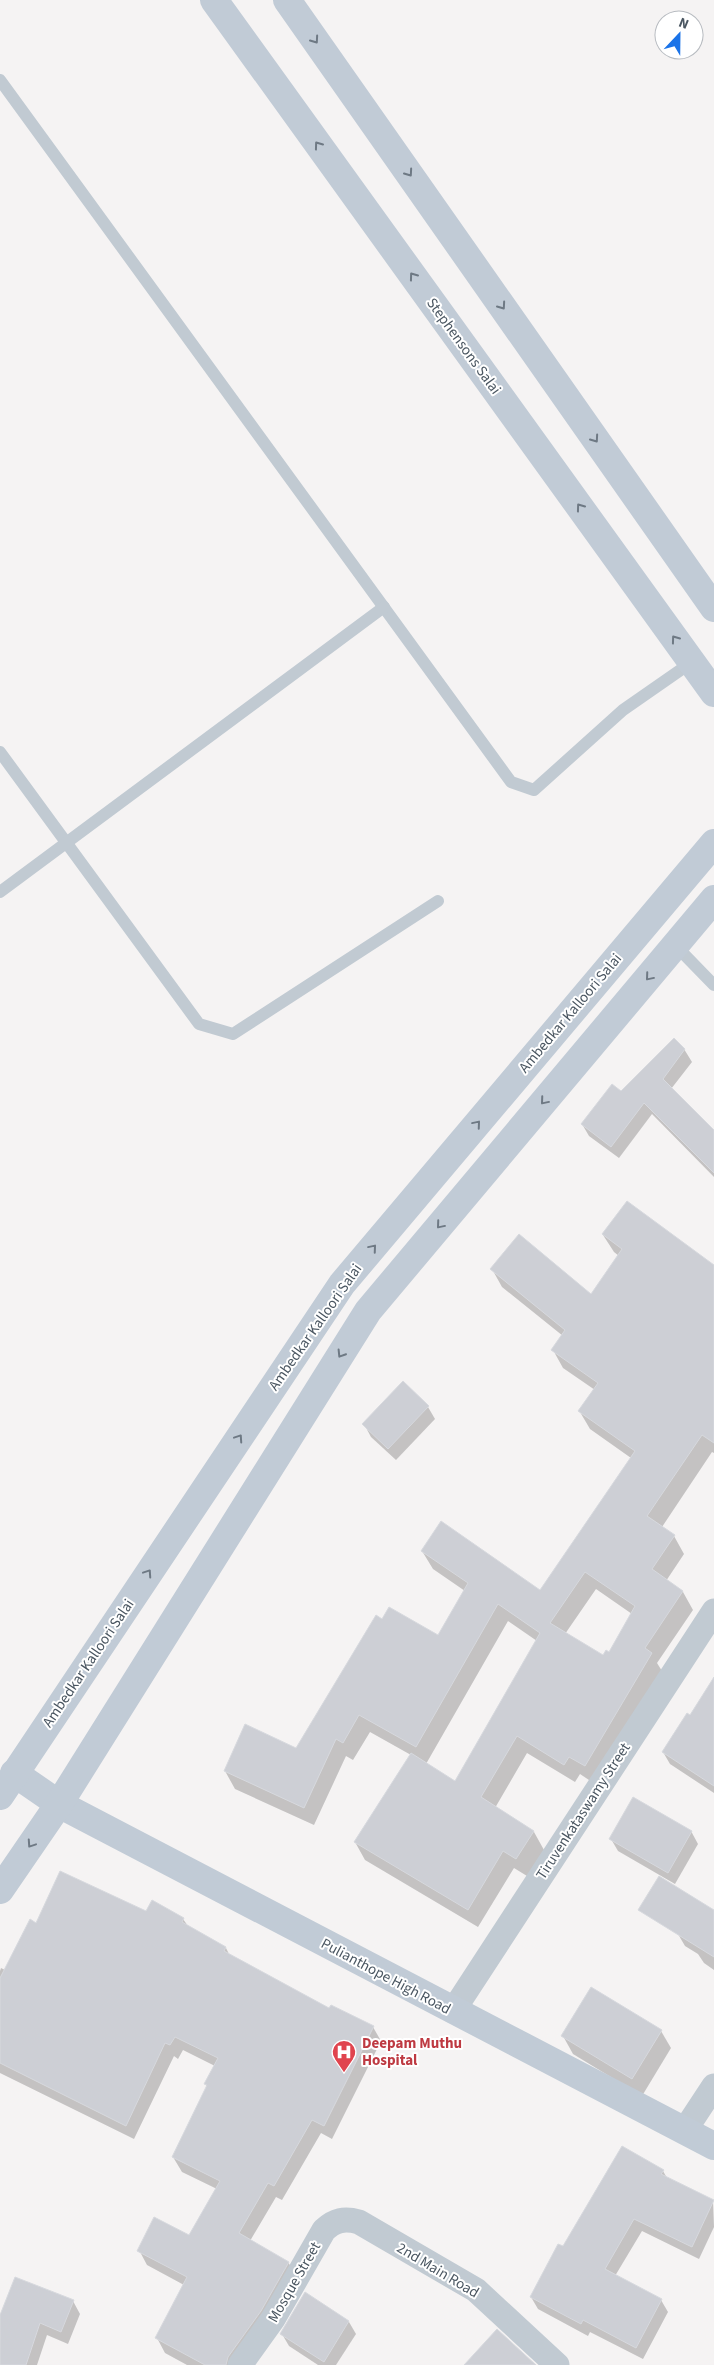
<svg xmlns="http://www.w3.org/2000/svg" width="714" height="2365" font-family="'Source Sans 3',sans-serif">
<rect width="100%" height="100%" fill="#f5f3f3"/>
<g fill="#0003" fill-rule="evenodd">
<path d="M 684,1049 L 692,1062 L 671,1089 L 714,1132 L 714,1177 L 652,1114 L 619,1158 L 589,1136 L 582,1124 L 621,1093 Z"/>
<path d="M 603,1235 L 714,1267 L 714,1453 L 712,1452 L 662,1527 L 674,1536 L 684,1554 L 666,1581 L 683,1592 L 693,1610 L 657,1663 L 662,1671 L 595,1784 L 580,1774 L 575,1782 L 527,1753 L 495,1808 L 534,1832 L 544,1850 L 527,1876 L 514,1868 L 478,1927 L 365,1860 L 355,1842 L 411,1755 L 370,1732 L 353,1760 L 346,1756 L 314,1825 L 235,1789 L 225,1771 L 296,1750 L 383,1621 L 439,1637 L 465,1591 L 433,1569 L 422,1551 L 541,1592 L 631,1458 L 590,1429 L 580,1412 L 595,1390 L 563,1368 L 553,1350 L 563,1336 L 502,1287 L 492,1269 L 591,1296 L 619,1256 L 614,1252 ZM 596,1589 L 632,1614 L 609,1654 L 604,1657 L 565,1634 ZM 508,1621 L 537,1641 L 455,1783 L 426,1764 Z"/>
<path d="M 428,1407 L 435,1419 L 396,1460 L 371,1437 L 364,1424 Z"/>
<path d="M 714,1679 L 714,1793 L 670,1764 L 663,1752 L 691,1717 Z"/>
<path d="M 691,1831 L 698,1844 L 675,1884 L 618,1851 L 611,1839 Z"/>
<path d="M 714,1912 L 714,1970 L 704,1963 L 698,1954 L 685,1946 L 678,1934 Z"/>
<path d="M 146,1913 L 183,1919 L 188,1926 L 226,1948 L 230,1956 L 330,2009 L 373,2027 L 381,2041 L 332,2139 L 321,2133 L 282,2200 L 276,2197 L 250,2241 L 288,2262 L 297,2277 L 240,2365 L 187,2365 L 165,2353 L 157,2338 L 184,2285 L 147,2265 L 139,2250 L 189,2237 L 217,2189 L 182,2172 L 173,2157 L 207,2087 L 205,2084 L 215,2066 L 183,2050 L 178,2059 L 174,2056 L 134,2139 L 0,2073 L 0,1971 L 1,1968 L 5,1970 L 37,1924 Z"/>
<path d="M 661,2031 L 671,2048 L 642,2096 L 573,2054 L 563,2036 Z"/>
<path d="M 663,2171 L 667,2178 L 713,2201 L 714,2227 L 699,2259 L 642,2231 L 615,2276 L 661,2300 L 668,2312 L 643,2359 L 590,2332 L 588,2336 L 538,2309 L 531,2297 L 563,2248 Z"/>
<path d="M 305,2294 L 349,2322 L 356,2334 L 336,2365 L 318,2365 L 289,2346 L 282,2334 Z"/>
<path d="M 73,2301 L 80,2314 L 68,2344 L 47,2335 L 37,2365 L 0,2365 L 0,2314 Z"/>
</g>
<g fill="#cdcfd5" stroke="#d7d9de" fill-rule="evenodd">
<path d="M 674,1038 L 685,1049 L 663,1079 L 714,1130 L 714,1173 L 644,1103 L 611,1147 L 581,1124 L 612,1084 L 621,1091 Z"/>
<path d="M 627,1201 L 714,1265 L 714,1443 L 702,1435 L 647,1516 L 675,1535 L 652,1569 L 683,1591 L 645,1648 L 652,1653 L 585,1766 L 569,1757 L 564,1765 L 517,1736 L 481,1797 L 534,1831 L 516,1859 L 503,1851 L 468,1910 L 354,1842 L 411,1753 L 455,1781 L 540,1633 L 498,1604 L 416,1747 L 359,1715 L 343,1743 L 336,1739 L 304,1808 L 224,1771 L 245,1724 L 296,1748 L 376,1615 L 382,1619 L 389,1607 L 438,1635 L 468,1583 L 421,1551 L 441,1521 L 540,1590 L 635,1451 L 578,1411 L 598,1383 L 551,1350 L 565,1330 L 490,1269 L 519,1234 L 591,1294 L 622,1249 L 602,1234 ZM 585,1572 L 635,1606 L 609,1652 L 606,1650 L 603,1655 L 550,1623 Z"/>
<path d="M 403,1381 L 429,1406 L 388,1449 L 362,1424 Z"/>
<path d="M 714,1677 L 714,1786 L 662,1752 L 687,1713 L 690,1715 Z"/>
<path d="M 633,1797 L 692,1831 L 668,1873 L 609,1839 Z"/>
<path d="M 60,1871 L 146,1911 L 152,1900 L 184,1918 L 182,1922 L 226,1947 L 224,1951 L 329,2008 L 331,2005 L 374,2026 L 324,2126 L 312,2120 L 274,2186 L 268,2183 L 239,2233 L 289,2262 L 261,2311 L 228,2357 L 226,2365 L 205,2365 L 155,2338 L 187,2277 L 137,2251 L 154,2217 L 189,2235 L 220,2181 L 172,2157 L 207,2085 L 204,2084 L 218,2058 L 175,2037 L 170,2045 L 165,2043 L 126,2126 L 0,2063 L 0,1978 L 30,1919 L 36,1923 Z"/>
<path d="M 659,1876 L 714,1910 L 714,1957 L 638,1910 Z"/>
<path d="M 591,1987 L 662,2030 L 632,2079 L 561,2036 Z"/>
<path d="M 622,2146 L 664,2170 L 661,2174 L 714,2200 L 692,2247 L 634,2219 L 605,2269 L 662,2299 L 636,2348 L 583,2320 L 581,2324 L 530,2297 L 558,2244 L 563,2246 Z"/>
<path d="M 15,2277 L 74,2300 L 61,2332 L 40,2323 L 26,2365 L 0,2365 L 0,2315 Z"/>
<path d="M 305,2292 L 349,2321 L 324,2362 L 280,2334 Z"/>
<path d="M 497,2329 L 536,2365 L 464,2365 Z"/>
</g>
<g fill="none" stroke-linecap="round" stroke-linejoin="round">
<g stroke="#c1cad2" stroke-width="12">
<path d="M 0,80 L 511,782 L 534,790 L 623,710 L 692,662"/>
<path d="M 0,752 L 199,1024 L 233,1034 L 438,901"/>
<path d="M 0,892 L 384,607"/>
<path d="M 675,945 L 714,985"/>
</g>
<g stroke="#c1cad2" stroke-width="25">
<path d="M 453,2011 L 714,1611"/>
<path d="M 685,2130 L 714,2086"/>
<path d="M 240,2365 L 273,2319 L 324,2230 C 335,2220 344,2218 359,2222 L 476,2290 L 557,2365"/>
</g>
<g stroke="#c1cbd6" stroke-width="28">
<path d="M 214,0 L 714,693"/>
<path d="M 287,0 L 714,608"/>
<path d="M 14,1773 L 59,1804 L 714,2146"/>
<path d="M 0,1796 L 342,1284 L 714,843"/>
<path d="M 0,1890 L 59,1804 L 368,1311 L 714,899"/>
</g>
</g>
<defs><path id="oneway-chevron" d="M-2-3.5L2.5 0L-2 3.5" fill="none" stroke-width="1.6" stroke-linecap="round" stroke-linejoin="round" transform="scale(1.25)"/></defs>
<g stroke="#6e7984">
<use href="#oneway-chevron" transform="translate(315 40) rotate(55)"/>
<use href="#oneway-chevron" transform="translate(318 145) rotate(-126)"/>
<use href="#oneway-chevron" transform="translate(409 173) rotate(55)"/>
<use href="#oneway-chevron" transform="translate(413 276) rotate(-126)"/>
<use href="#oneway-chevron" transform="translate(502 306) rotate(55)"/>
<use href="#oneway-chevron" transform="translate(595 439) rotate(55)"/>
<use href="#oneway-chevron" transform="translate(580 507) rotate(-126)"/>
<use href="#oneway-chevron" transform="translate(675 639) rotate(-126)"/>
<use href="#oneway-chevron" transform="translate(649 977) rotate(130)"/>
<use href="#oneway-chevron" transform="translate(544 1101) rotate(130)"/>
<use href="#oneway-chevron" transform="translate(477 1124) rotate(-50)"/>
<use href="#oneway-chevron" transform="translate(440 1225) rotate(130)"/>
<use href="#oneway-chevron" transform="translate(373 1248) rotate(-50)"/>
<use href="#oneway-chevron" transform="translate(341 1354) rotate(122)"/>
<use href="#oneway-chevron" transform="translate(239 1438) rotate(-56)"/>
<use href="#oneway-chevron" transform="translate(148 1573) rotate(-56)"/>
<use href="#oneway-chevron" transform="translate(31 1844) rotate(124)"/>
</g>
<defs>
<g id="hospital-pin" transform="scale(1.25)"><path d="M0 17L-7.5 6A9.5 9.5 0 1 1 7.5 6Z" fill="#e0444e" stroke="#fff"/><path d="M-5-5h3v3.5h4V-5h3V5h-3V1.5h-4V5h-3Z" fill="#fff"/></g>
</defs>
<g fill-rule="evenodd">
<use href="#hospital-pin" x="344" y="2052"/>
</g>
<g text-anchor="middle" stroke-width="4" stroke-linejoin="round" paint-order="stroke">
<g font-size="15" fill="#4a5661" stroke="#fff">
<text transform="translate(464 346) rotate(54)" y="5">Stephensons Salai</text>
<text transform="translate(570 1013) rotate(-50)" y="5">Ambedkar Kalloori Salai</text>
<text transform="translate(315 1327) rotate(-55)" y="5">Ambedkar Kalloori Salai</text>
<text transform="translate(88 1663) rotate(-56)" y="5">Ambedkar Kalloori Salai</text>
<text transform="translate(583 1811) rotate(-57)" y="5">Tiruvenkataswamy Street</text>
<text transform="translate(386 1976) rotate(28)" y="5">Pulianthope High Road</text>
<text transform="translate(438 2270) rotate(31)" y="5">2nd Main Road</text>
<text transform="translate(294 2282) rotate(-60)" y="5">Mosque Street</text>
</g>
<g font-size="15" font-weight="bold" fill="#be3a42" stroke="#fff" text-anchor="start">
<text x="362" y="2048">Deepam Muthu<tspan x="362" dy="17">Hospital</tspan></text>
</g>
</g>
<g transform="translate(679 35) rotate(22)"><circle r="24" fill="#ffffff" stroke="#b7bbc0"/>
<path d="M0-4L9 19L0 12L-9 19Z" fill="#1a73e8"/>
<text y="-8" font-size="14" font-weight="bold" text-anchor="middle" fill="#4a5661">N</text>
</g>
</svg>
